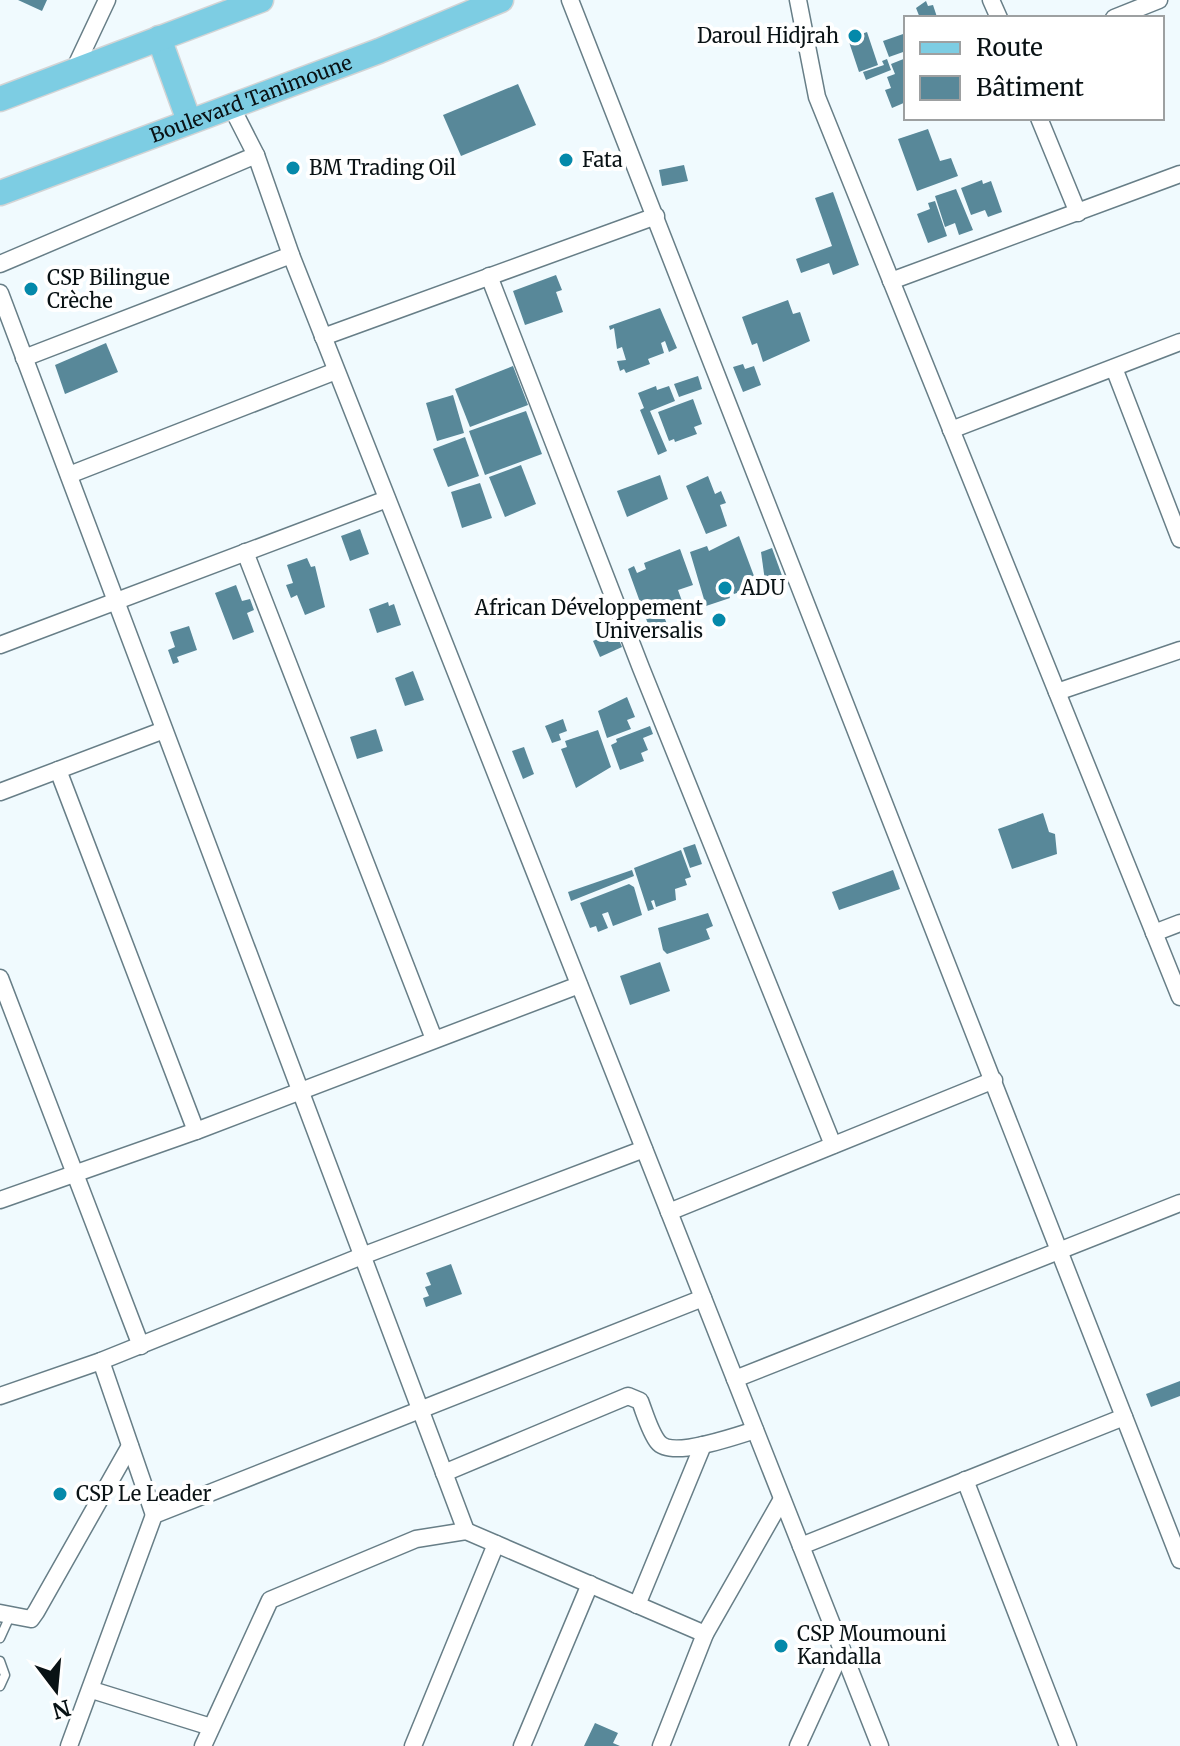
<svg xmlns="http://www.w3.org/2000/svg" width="1180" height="1746" font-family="Merriweather,serif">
<rect width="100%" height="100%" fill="#f0fafe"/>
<g fill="#588899">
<path d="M 18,0 L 47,0 L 42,11 Z"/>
<path d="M 926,1 L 928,6 L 933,5 L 937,17 L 920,18 L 916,8 Z"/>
<path d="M 867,32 L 878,65 L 859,72 L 848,39 Z"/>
<path d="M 906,33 L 906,51 L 889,57 L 883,41 Z"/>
<path d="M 906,58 L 906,102 L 892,108 L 885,90 L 891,88 L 887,77 L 895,74 L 891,64 Z"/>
<path d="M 887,59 L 891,70 L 866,80 L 863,72 L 884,65 L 882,61 Z"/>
<path d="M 518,84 L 536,125 L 461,156 L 443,115 Z"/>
<path d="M 928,129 L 940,161 L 951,158 L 958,176 L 917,191 L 898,139 Z"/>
<path d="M 684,165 L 688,181 L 662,186 L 659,170 Z"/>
<path d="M 982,180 L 983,184 L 991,181 L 1002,212 L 988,217 L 985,210 L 971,215 L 961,188 Z"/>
<path d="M 956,189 L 973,230 L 959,235 L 955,223 L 945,227 L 935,196 Z"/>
<path d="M 833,192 L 859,265 L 833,275 L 829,263 L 801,273 L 796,259 L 832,246 L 815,198 Z"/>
<path d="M 935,201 L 947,236 L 928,243 L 917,214 L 930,209 L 928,203 Z"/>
<path d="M 556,275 L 562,290 L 556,292 L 563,312 L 525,325 L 513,291 Z"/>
<path d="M 788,300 L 793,314 L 800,312 L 810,341 L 763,362 L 757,343 L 752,345 L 742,317 Z"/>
<path d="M 660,308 L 677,348 L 669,352 L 665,341 L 661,343 L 664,353 L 648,359 L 650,364 L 626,373 L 624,369 L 620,371 L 617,361 L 626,360 L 622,347 L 617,349 L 614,328 L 610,330 L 609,326 Z"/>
<path d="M 106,343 L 118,372 L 65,394 L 55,365 Z"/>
<path d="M 743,364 L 745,369 L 754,366 L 761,385 L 743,392 L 733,367 Z"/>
<path d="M 513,366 L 528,405 L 470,427 L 455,389 Z"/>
<path d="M 698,376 L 702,389 L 679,397 L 674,384 Z"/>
<path d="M 656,386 L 657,390 L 669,386 L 675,401 L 650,411 L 667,451 L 658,455 L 640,410 L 644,408 L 638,393 Z"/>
<path d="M 453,395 L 464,433 L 437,441 L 426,403 Z"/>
<path d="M 693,399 L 702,424 L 694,427 L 697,434 L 675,442 L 674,439 L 669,441 L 658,412 Z"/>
<path d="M 526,411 L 542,454 L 485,475 L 469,431 Z"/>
<path d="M 465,437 L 479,476 L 448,487 L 433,449 Z"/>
<path d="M 521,465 L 536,504 L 505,517 L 489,477 Z"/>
<path d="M 660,475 L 668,499 L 627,517 L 617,491 Z"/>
<path d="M 708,476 L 715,494 L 721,491 L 726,503 L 720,505 L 727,526 L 706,534 L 686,486 Z"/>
<path d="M 480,483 L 492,518 L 462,528 L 451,492 Z"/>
<path d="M 360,529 L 369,554 L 350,561 L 341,536 Z"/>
<path d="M 739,536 L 754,576 L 748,578 L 751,588 L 734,594 L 732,589 L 727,591 L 730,598 L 706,606 L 690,552 L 707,546 L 709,551 Z"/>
<path d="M 772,548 L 784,581 L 766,588 L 761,552 Z"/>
<path d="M 680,549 L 693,585 L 678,590 L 682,601 L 676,604 L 678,611 L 666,607 L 661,609 L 669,629 L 652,635 L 628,569 L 634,566 L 637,573 L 646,569 L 644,563 Z"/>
<path d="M 307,558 L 311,567 L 315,566 L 325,607 L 305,615 L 297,595 L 291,598 L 286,585 L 293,583 L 287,565 Z"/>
<path d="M 236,585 L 242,601 L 250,599 L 254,610 L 247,613 L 254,632 L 233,640 L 215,593 Z"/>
<path d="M 388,602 L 389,606 L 394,604 L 401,625 L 377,633 L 369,609 Z"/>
<path d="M 692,603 L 694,608 L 701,605 L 705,616 L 686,622 L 680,607 Z"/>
<path d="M 189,626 L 197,650 L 177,657 L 179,662 L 173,664 L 168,650 L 175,647 L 170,632 Z"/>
<path d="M 615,631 L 622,647 L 600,657 L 593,641 Z"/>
<path d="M 413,671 L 424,700 L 405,706 L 395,678 Z"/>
<path d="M 627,697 L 635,717 L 627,720 L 631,729 L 607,738 L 598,711 Z"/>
<path d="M 563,719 L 567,731 L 559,734 L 561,740 L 552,743 L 545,726 Z"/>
<path d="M 650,726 L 653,734 L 643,738 L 648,750 L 641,753 L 644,761 L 620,770 L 611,745 L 617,742 L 616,739 Z"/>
<path d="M 376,729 L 383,751 L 357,759 L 350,737 Z"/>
<path d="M 598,730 L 611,767 L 576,788 L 561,749 L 567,747 L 565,741 Z"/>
<path d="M 524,747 L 534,774 L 523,779 L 512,751 Z"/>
<path d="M 1043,813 L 1049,832 L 1055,834 L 1057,854 L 1012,869 L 998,829 Z"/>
<path d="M 695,844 L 702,864 L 690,868 L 683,848 Z"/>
<path d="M 681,850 L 691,877 L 685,879 L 687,885 L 675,889 L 676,900 L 656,907 L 654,900 L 651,901 L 654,909 L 648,911 L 634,868 Z"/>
<path d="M 632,870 L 634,876 L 571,901 L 568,892 Z"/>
<path d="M 893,870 L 900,889 L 839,910 L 832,892 Z"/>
<path d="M 629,884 L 634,887 L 642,915 L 613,926 L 608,912 L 602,914 L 608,928 L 598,932 L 596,926 L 590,928 L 580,903 Z"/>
<path d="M 708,913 L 713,926 L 706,929 L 710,939 L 667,954 L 663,950 L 658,928 Z"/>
<path d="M 660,962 L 670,991 L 630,1005 L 620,976 Z"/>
<path d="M 451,1264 L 462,1294 L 426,1307 L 423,1298 L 429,1296 L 425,1287 L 431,1285 L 426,1273 Z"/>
<path d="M 1180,1381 L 1180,1396 L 1151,1407 L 1146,1394 Z"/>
<path d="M 595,1723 L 618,1733 L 613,1743 L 620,1746 L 584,1746 Z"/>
</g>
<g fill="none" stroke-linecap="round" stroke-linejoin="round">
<g stroke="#677e87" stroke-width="11">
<g id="lane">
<path d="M 0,1638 L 10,1616"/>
<path d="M 0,1661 L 5,1675 L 0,1686"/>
</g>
</g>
<g stroke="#677e87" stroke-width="19">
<g id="street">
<path d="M 570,0 L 1180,1560"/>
<path d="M 798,0 L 817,97 L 1180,997"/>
<path d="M 991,0 L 999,18"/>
<path d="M 1114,18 L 1159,0"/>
<path d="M 74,70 L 107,0"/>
<path d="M 231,106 L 256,155 L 291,255 L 880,1746"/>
<path d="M 1039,118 L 1078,213"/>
<path d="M 0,264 L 256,155"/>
<path d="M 489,276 L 641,668 L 833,1145"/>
<path d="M 891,281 L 1180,174"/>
<path d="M 0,293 L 466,1531"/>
<path d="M 323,337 L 656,216"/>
<path d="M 24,358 L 291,255"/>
<path d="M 1114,368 L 1180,539"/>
<path d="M 951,430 L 1180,342"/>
<path d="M 69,475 L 336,371"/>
<path d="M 245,552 L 434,1039"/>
<path d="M 0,645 L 387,499"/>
<path d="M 1057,692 L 1180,650"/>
<path d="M 58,770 L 196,1131"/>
<path d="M 0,792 L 164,730"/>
<path d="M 1154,933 L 1180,923"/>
<path d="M 0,978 L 141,1346"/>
<path d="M 0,1200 L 196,1131 L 579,985"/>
<path d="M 669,1212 L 994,1080"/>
<path d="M 101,1361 L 154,1515"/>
<path d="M 735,1379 L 1180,1203"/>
<path d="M 0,1396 L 101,1361 L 362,1256 L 644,1149"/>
<path d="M 444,1473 L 628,1396 L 640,1401 C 645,1414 650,1432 658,1442 C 671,1459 736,1436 755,1430"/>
<path d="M 965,1480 L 1068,1746"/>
<path d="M 801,1546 L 1124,1417"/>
<path d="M 637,1605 L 703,1445"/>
<path d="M 0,1613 L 31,1619 L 36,1612 L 130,1446"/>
<path d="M 92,1690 L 211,1727"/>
<path d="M 69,1746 L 154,1515 L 703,1298"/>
<path d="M 203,1746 L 270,1600 L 416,1539 L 466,1531 L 705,1634"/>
<path d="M 413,1746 L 496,1544"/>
<path d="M 522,1746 L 590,1584"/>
<path d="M 661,1746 L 705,1634 L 782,1499"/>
<path d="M 798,1746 L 842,1650"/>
</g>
</g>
<g stroke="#d3d4d5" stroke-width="27">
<g id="primary">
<path d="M 159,38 L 189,121"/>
<path d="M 0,99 L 261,0"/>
<path id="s1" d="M 0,193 L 379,51 L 501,0"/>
</g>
</g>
<use href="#lane" stroke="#fff" stroke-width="8"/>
<use href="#street" stroke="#fff" stroke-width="16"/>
<use href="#primary" stroke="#7dcde3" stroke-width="24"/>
</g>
<g fill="#0589aa" stroke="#fff" stroke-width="3">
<circle cx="855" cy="36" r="8"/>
<circle cx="566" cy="160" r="8"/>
<circle cx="293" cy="168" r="8"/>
<circle cx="31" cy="289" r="8"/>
<circle cx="725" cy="588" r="8"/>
<circle cx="719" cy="620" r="8"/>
<circle cx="60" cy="1494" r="8"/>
<circle cx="781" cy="1646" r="8"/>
</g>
<g text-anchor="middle" stroke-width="8" stroke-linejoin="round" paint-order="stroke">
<g font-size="20" fill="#091215" stroke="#fff" text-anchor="start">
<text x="839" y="43" text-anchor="end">Daroul Hidjrah</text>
<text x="582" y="167">Fata</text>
<text x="309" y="175">BM Trading Oil</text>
<text x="47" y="285">CSP Bilingue<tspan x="47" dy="23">Crèche</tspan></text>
<text x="741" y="595">ADU</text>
<text x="703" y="615" text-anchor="end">African Développement<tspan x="703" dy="23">Universalis</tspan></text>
<text x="76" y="1501">CSP Le Leader</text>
<text x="797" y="1641">CSP Moumouni<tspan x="797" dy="23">Kandalla</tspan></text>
</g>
<g font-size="20" fill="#091215" stroke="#fff">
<text dy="7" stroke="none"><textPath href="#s1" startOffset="268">Boulevard Tanimoune</textPath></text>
</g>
</g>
<rect x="904" y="16" width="260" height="104" fill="#ffffff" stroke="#9da0a1" stroke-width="2"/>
<rect x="920" y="42" width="40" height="12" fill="#7dcde3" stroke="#9da0a1" stroke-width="2"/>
<text x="976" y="56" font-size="24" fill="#091215">Route</text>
<rect x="920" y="76" width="40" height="24" fill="#588899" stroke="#9da0a1" stroke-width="2"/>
<text x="976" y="96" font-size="24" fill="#091215">Bâtiment</text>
<g transform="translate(56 1690) rotate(164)" stroke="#ffffff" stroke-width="6" paint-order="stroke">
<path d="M0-6L14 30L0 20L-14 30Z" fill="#091215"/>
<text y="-12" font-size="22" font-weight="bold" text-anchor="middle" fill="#091215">N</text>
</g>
</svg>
